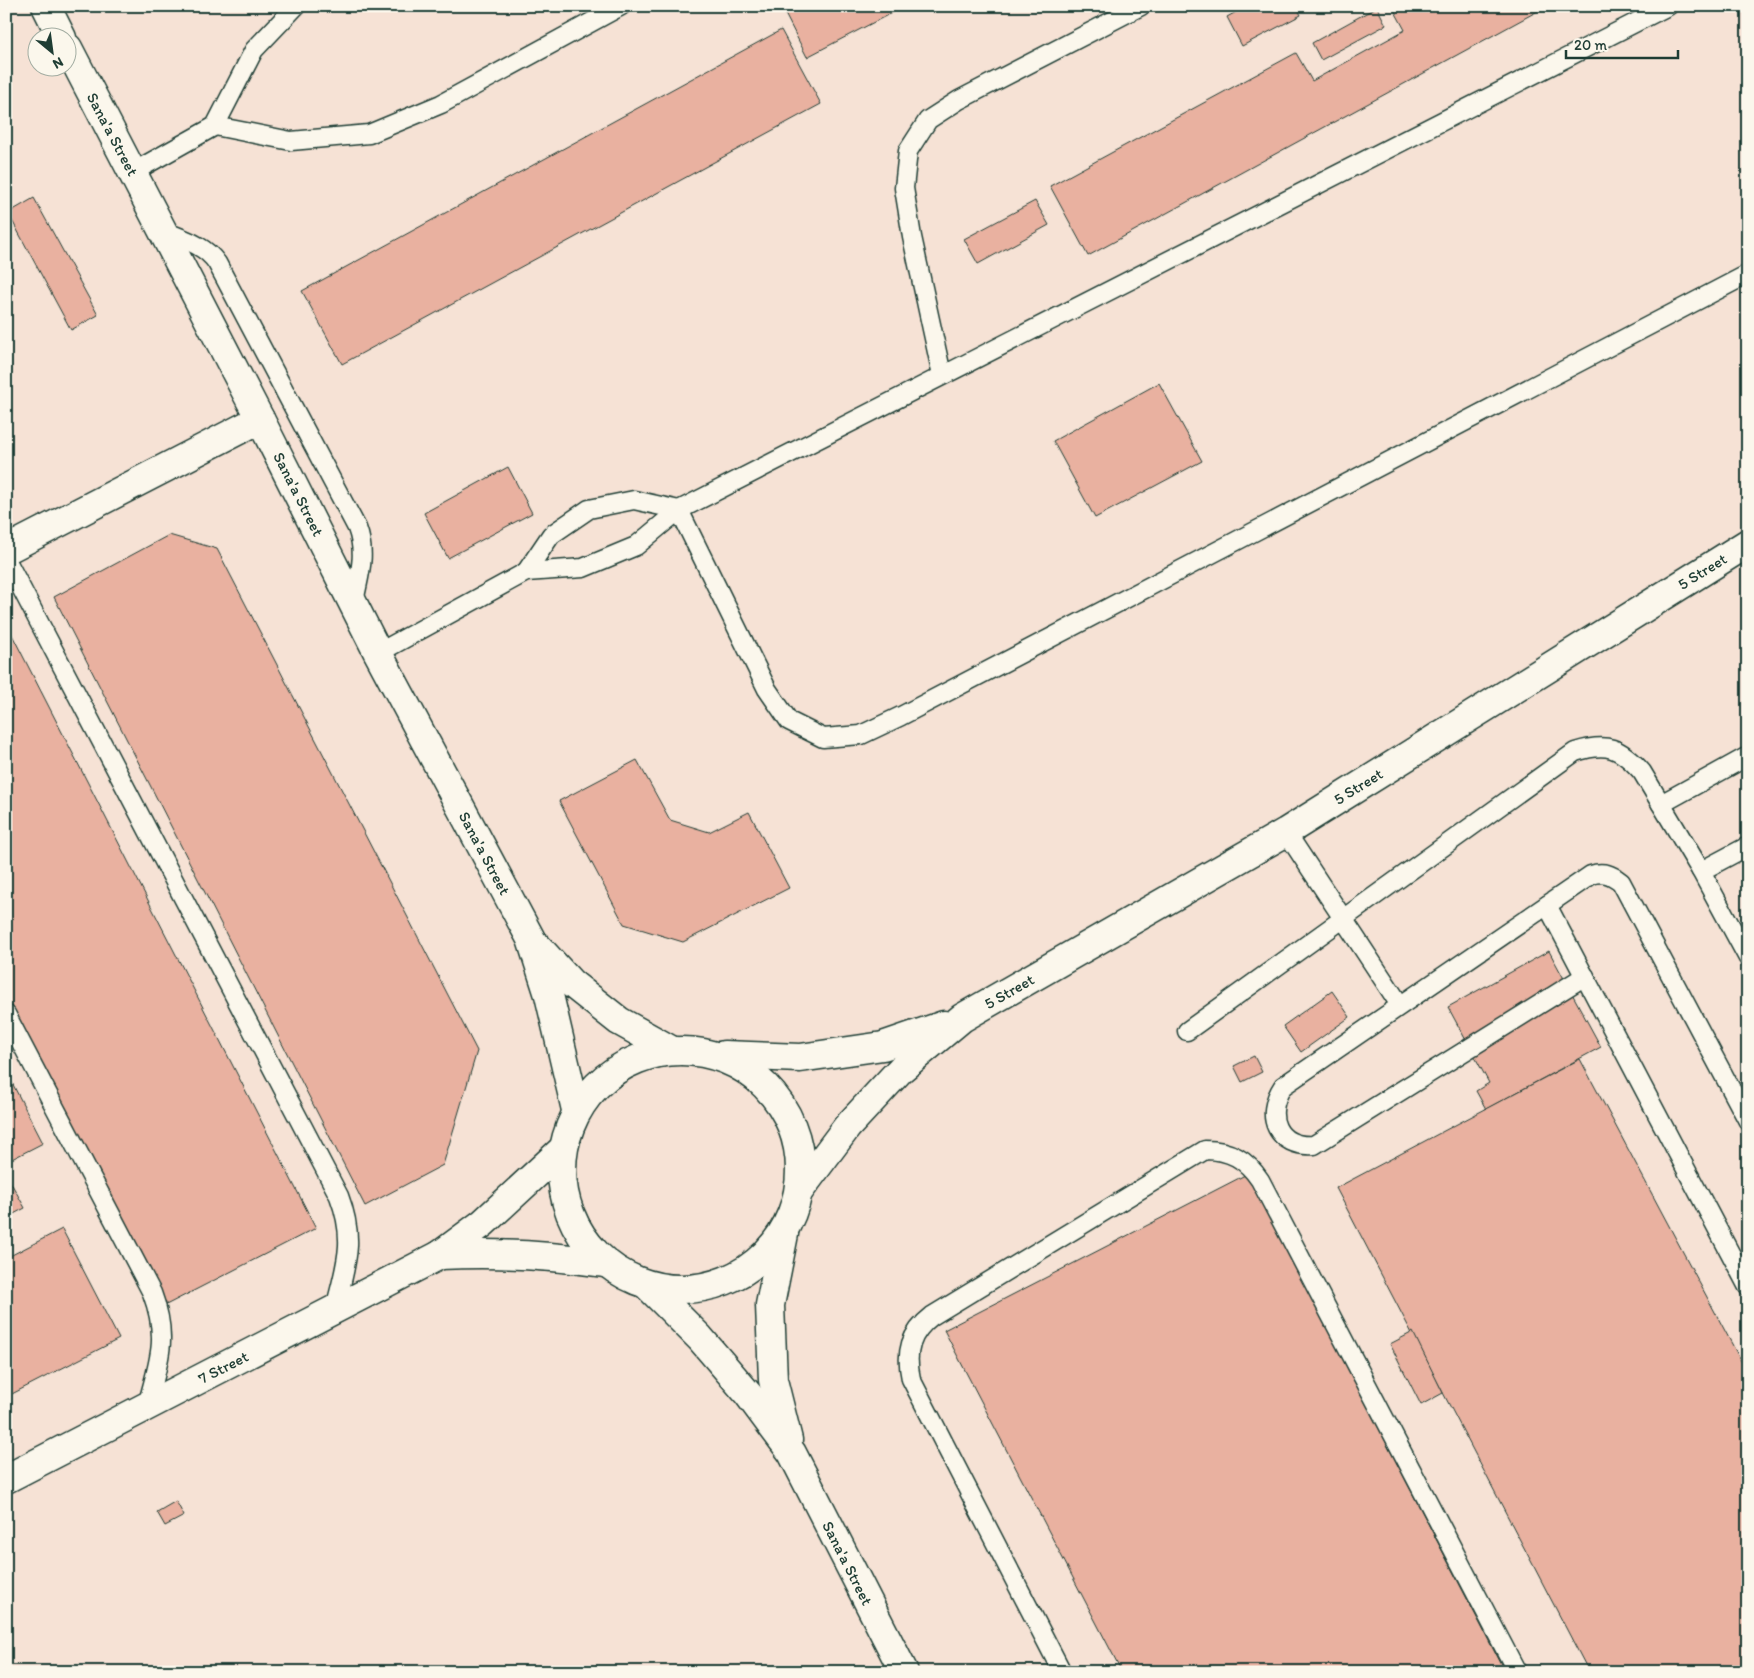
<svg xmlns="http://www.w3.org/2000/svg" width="1754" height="1678" font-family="Itim,sans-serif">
<rect width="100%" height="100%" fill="#f6e2d5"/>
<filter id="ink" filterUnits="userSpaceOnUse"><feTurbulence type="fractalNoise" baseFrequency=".02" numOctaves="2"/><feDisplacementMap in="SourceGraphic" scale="10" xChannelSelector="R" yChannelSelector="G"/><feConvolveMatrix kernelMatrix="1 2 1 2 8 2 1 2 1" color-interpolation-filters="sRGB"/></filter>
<g filter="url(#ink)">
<g fill="#e9b1a0" stroke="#1f3d34">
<path d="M 781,6 L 905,6 L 807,57 Z"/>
<path d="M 1247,6 L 1296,6 L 1301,15 L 1242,46 L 1227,17 Z"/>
<path d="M 1392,6 L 1547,6 L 1088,256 L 1050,186 L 1296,53 L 1312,81 L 1405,30 Z"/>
<path d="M 1377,7 L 1386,25 L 1321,60 L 1312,43 Z"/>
<path d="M 781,30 L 821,104 L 342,364 L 302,291 Z"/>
<path d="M 34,198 L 98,315 L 71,330 L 8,213 Z"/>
<path d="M 1035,201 L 1049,225 L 978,264 L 964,239 Z"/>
<path d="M 1159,383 L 1202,461 L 1095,518 L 1053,441 Z"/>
<path d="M 508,467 L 532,513 L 448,558 L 424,513 Z"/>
<path d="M 169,535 L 217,549 L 477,1051 L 443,1165 L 365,1206 L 54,597 Z"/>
<path d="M 6,623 L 316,1228 L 164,1306 L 6,998 Z"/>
<path d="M 637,760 L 670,820 L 709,832 L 749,812 L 789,888 L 683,942 L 624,924 L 559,801 Z"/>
<path d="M 1549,951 L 1601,1047 L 1486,1109 L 1476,1091 L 1489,1083 L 1448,1007 Z"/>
<path d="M 1332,991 L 1350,1017 L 1301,1052 L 1283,1026 Z"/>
<path d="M 1254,1056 L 1262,1072 L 1242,1082 L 1234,1066 Z"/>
<path d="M 1580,1059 L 1748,1374 L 1748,1672 L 1589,1672 L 1336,1188 Z"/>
<path d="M 6,1071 L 43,1143 L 6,1162 Z"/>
<path d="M 6,1174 L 25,1208 L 6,1218 Z"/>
<path d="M 1247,1174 L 1505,1672 L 1122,1672 L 944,1330 Z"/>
<path d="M 62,1229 L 119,1339 L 6,1397 L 6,1258 Z"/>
<path d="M 1413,1332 L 1443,1393 L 1421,1405 L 1390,1344 Z"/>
<path d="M 176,1501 L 184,1516 L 165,1526 L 157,1512 Z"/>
</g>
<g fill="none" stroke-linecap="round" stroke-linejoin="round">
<g stroke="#1f3d34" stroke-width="21">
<g id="lane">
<path d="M 215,126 L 291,141 L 369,134 L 441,104 L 621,6"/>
<path d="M 133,172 L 215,126 L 254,50 L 296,6"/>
<path d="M 164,231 C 183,239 205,245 217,263 L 357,528 C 367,555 359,575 354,602"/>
<path d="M 942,375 L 912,237 L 904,188 L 908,151 L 928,120 L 959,100 L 1141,6"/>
<path d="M 679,510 L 767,689 L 789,721 L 823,738 L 861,735 L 901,716 L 1748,274"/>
<path d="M 6,559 L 339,1196 C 356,1241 346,1264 335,1309"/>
<path d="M 526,572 L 551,535 L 589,509 L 634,500 L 679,510"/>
<path d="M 378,653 L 526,572 L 583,568 L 636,546 L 679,510 L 1668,6"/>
<path d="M 1661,804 L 1748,756"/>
<path d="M 1286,832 L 1400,1005"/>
<path d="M 1701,871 L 1748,846"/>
<path d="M 1547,905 L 1748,1287"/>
<path d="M 1585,976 L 1314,1145 C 1277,1148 1263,1116 1283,1086 L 1591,875 C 1603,871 1611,874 1621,882 L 1748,1121"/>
<path d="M 6,1014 L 152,1293 C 169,1338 159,1361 147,1406"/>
<path d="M 1187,1031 L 1575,752 C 1607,742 1620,747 1642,772 L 1701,871 L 1748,958"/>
<path d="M 1062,1672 L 911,1379 C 905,1352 910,1333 932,1316 L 1205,1150 C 1230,1150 1246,1159 1260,1180 L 1517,1672"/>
</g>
</g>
<g stroke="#1f3d34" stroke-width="31">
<path id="street" d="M 6,550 L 260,419"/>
</g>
<g stroke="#1f3d34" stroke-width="31">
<g id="secondary">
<path d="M 46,6 L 62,38"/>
<path d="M 68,48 L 260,419 L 378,653 L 531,939 L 549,995 L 576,1110"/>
<path d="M 537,946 L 571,983 L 619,1021 L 671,1050"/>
<circle cx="681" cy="1170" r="119"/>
<path d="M 724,1055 L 800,1058 L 883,1046 L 944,1025"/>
<path d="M 799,1191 L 847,1127 L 901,1069 L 962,1018 L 1286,832 L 1748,543"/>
<path d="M 784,1234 L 770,1305 L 773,1380 L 788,1440"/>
<path d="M 440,1255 C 496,1252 549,1255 604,1263"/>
<path d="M 648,1286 L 700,1338 L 748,1394 L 792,1453 L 904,1672"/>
<path d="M 6,1479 L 440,1255 L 483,1223 L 562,1150"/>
</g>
</g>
<use href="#lane" stroke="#fbf7ec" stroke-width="18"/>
<use href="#street" stroke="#fbf7ec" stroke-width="28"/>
<use href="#secondary" stroke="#fbf7ec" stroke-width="28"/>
</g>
</g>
<g text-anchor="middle" stroke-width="4.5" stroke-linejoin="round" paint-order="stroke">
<g font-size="16" fill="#1f3d34" stroke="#fbf7ec">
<text transform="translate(113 134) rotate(62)" y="6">Sana'a Street</text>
<text transform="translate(299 494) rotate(63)" y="6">Sana'a Street</text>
<text transform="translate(1702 571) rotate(-32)" y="6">5 Street</text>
<text transform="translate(1358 786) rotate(-32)" y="6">5 Street</text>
<text transform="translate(485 853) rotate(62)" y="6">Sana'a Street</text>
<text transform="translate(1009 991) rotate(-30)" y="6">5 Street</text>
<text transform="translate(223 1367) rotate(-27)" y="6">7 Street</text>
<text transform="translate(848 1563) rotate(63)" y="6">Sana'a Street</text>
</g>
</g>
<rect width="1754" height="1678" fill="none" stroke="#fbf7ec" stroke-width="25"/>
<rect x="12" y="12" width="1729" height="1653" fill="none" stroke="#1f3d34" stroke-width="2" filter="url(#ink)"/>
<g transform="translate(52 52) rotate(151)"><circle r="24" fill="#fbf7ec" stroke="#a3ada2"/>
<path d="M0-4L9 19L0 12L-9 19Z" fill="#1f3d34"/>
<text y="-8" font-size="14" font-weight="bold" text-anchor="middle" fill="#1f3d34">N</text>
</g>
<path d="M1566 50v8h112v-8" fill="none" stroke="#1f3d34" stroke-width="2.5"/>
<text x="1574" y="50" font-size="15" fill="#1f3d34" stroke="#fbf7ec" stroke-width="4" paint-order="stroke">20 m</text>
</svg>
